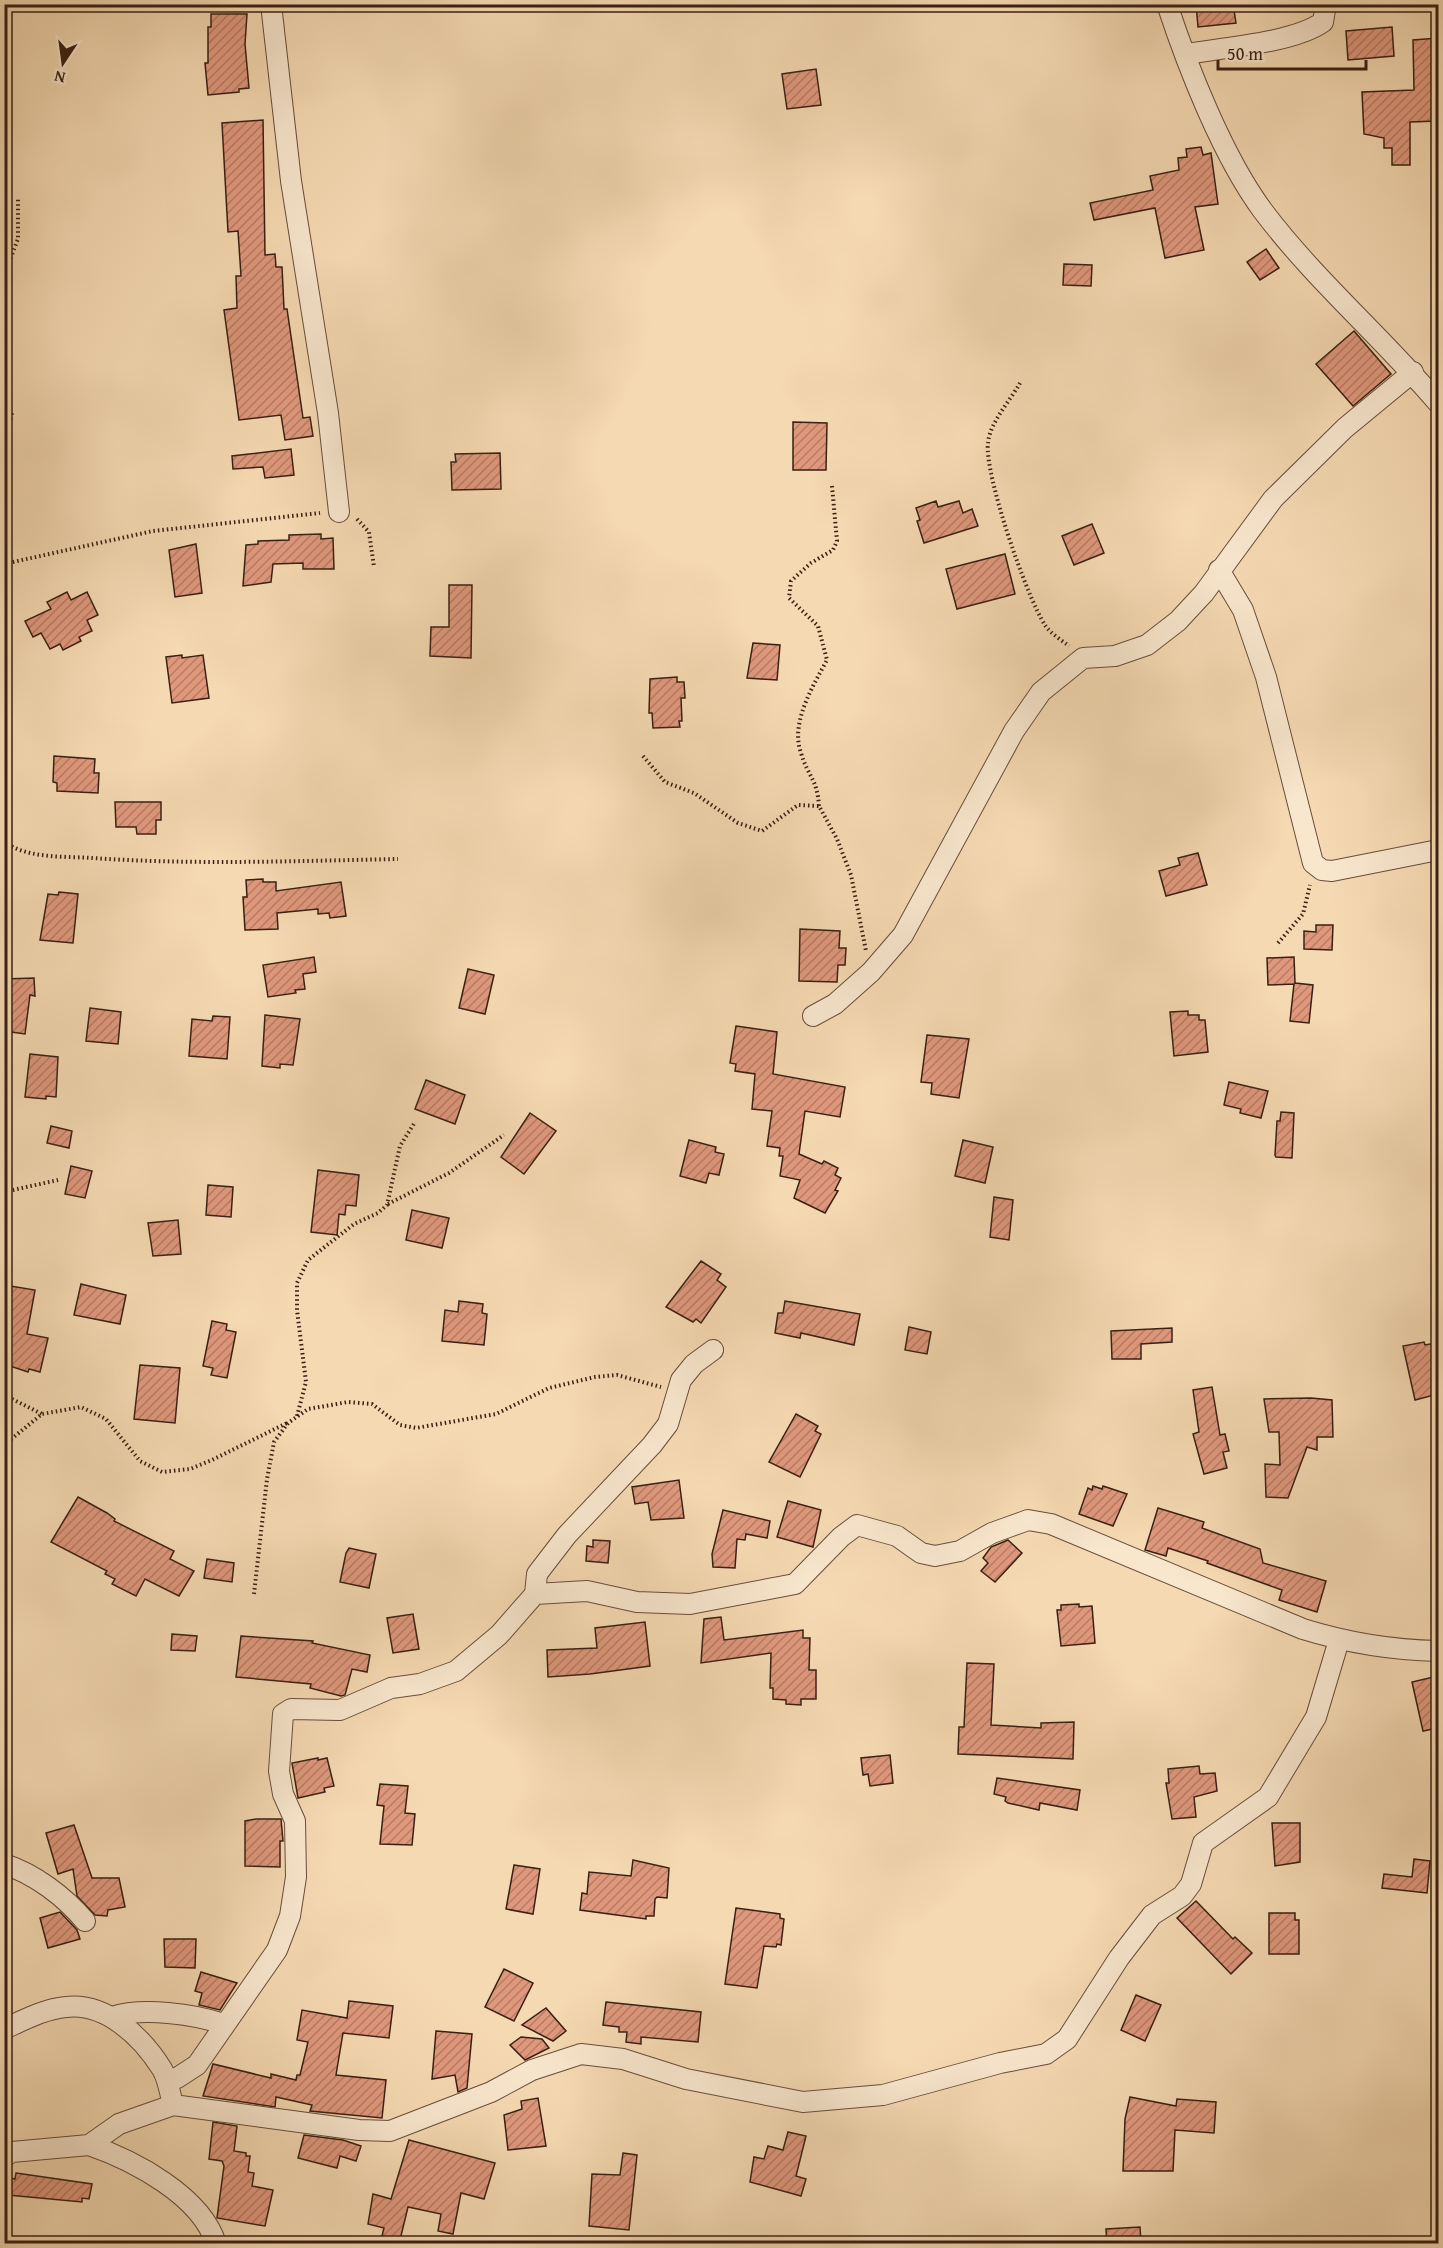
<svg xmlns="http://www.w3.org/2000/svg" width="1443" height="2248" font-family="'Gentium Book Plus',serif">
<defs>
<pattern id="building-hatch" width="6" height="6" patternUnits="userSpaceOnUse" patternTransform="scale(1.5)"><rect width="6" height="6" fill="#e0987d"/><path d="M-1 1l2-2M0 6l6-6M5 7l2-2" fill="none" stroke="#b77c65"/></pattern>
</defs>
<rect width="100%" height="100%" fill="#f5d9b2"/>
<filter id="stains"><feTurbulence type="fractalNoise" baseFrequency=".00333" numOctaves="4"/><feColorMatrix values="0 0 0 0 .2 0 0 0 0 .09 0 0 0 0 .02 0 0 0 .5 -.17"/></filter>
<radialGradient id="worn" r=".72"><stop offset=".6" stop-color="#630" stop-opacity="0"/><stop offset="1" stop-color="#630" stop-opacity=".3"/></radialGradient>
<g fill="url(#building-hatch)" stroke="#392012" stroke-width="1.5">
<path d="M 1196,4 L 1233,4 L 1236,23 L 1198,27 Z"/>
<path d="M 211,14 L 247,14 L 245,44 L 249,88 L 239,89 L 239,92 L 208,95 L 205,63 L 208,63 L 208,27 L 211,27 Z"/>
<path d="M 1392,27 L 1394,56 L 1348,60 L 1346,31 Z"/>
<path d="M 1438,38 L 1438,121 L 1410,122 L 1410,165 L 1392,165 L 1392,148 L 1384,148 L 1384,138 L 1364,134 L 1362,92 L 1414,90 L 1413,40 Z"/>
<path d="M 816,69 L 821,105 L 787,109 L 782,74 Z"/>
<path d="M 263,120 L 265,255 L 275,254 L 276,267 L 282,267 L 284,309 L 287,309 L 303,418 L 310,417 L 313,436 L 285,440 L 281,415 L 239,420 L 224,310 L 237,308 L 236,276 L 241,276 L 238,231 L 228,232 L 222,123 Z"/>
<path d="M 1201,147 L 1203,155 L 1211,153 L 1218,204 L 1195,207 L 1204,250 L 1165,258 L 1155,208 L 1094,220 L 1090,203 L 1153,190 L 1150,176 L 1179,170 L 1178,158 L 1187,157 L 1186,149 Z"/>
<path d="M 1266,249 L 1279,268 L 1260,280 L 1247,262 Z"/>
<path d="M 1064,264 L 1092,265 L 1091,286 L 1063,285 Z"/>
<path d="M 1354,331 L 1391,374 L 1353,406 L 1316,364 Z"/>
<path d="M 793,422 L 827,423 L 826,470 L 793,470 Z"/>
<path d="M 291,449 L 294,475 L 265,478 L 263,467 L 233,469 L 232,456 Z"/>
<path d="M 500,453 L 501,489 L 452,490 L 451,462 L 456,462 L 455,454 Z"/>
<path d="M 936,501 L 938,507 L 959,501 L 963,513 L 972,509 L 978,526 L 924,543 L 917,521 L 920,520 L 916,508 Z"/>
<path d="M 1092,524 L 1104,553 L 1074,565 L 1062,536 Z"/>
<path d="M 321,534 L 321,539 L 333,538 L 334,569 L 303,569 L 303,563 L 273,564 L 271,582 L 243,586 L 246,545 L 258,544 L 258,541 L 289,540 L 289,535 Z"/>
<path d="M 196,544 L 202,593 L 175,597 L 169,550 Z"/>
<path d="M 1005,554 L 1015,594 L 957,609 L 946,569 Z"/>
<path d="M 449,585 L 472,585 L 471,658 L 430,656 L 431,627 L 449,627 Z"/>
<path d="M 67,592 L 71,600 L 87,592 L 98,615 L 87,620 L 92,631 L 79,637 L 81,641 L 63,650 L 60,644 L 50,649 L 41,633 L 33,637 L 25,621 L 51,609 L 47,602 Z"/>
<path d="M 753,643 L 780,645 L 777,680 L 747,678 Z"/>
<path d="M 182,655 L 182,658 L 203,655 L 209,698 L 172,703 L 166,657 Z"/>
<path d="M 677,677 L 677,682 L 684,682 L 685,698 L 681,698 L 682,721 L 679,721 L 680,727 L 653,728 L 652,713 L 649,713 L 650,679 Z"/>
<path d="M 54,756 L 95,759 L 94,773 L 99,773 L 98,793 L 57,791 L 57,783 L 53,782 Z"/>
<path d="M 115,802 L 161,802 L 161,820 L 156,820 L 156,834 L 137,834 L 136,827 L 116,827 Z"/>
<path d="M 1198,853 L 1207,885 L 1166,896 L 1159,871 L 1180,865 L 1178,858 Z"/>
<path d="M 263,879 L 263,882 L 276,882 L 276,891 L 341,882 L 346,916 L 330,918 L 329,913 L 318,914 L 318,909 L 277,913 L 278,929 L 245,930 L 243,897 L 247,897 L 246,880 Z"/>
<path d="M 59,892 L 78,894 L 73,943 L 40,940 L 48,894 L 58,895 Z"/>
<path d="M 1316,925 L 1333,925 L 1332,950 L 1304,949 L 1304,931 L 1316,932 Z"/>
<path d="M 800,929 L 840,931 L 839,948 L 846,948 L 845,965 L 838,965 L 837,982 L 799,981 Z"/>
<path d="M 314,957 L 316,972 L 303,974 L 305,989 L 295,990 L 296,993 L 268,997 L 263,965 Z"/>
<path d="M 1294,957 L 1295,983 L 1313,985 L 1309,1023 L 1290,1021 L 1294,984 L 1268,985 L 1267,958 Z"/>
<path d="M 468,969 L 494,975 L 485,1014 L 459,1008 Z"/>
<path d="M 34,978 L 35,996 L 30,995 L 25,1034 L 4,1031 L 4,979 Z"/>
<path d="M 90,1008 L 121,1012 L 118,1044 L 86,1041 Z"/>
<path d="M 1188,1011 L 1188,1015 L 1199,1015 L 1199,1020 L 1205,1020 L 1208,1052 L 1174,1056 L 1170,1012 Z"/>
<path d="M 265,1015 L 300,1019 L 293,1065 L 280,1064 L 280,1068 L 262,1066 Z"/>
<path d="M 213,1016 L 230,1017 L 227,1059 L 189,1056 L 192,1019 L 212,1021 Z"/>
<path d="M 736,1026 L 777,1032 L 773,1074 L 845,1087 L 840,1117 L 805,1111 L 799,1154 L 822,1164 L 824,1161 L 838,1168 L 835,1175 L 841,1178 L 835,1190 L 838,1191 L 825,1213 L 794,1198 L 800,1180 L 780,1176 L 783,1156 L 779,1156 L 780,1148 L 767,1146 L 772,1111 L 752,1109 L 755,1074 L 735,1071 L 736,1064 L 730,1063 Z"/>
<path d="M 927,1035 L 969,1039 L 959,1098 L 931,1094 L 932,1083 L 921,1082 Z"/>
<path d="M 30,1054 L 58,1057 L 56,1097 L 46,1096 L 46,1099 L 25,1097 Z"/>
<path d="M 426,1080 L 465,1095 L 455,1124 L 415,1109 Z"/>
<path d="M 1229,1082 L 1268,1091 L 1261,1118 L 1240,1113 L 1241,1109 L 1224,1105 Z"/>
<path d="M 1281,1112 L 1294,1113 L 1292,1158 L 1276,1157 L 1275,1155 L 1277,1121 L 1280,1121 Z"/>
<path d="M 530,1113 L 556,1131 L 524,1174 L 501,1157 Z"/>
<path d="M 51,1126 L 72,1131 L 69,1148 L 47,1143 Z"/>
<path d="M 689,1140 L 716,1147 L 715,1152 L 724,1154 L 719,1175 L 709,1173 L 706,1183 L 680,1176 Z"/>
<path d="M 963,1140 L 993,1147 L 985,1183 L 955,1176 Z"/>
<path d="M 71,1166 L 92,1171 L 85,1198 L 65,1194 Z"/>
<path d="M 318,1170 L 359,1175 L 356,1206 L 346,1205 L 345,1215 L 339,1214 L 337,1235 L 311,1232 Z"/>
<path d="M 208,1185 L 233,1187 L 231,1217 L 206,1215 Z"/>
<path d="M 994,1197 L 1013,1200 L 1009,1240 L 990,1237 Z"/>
<path d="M 412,1210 L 449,1218 L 442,1248 L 406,1240 Z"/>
<path d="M 178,1220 L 181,1254 L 153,1256 L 148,1223 Z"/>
<path d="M 701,1261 L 721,1274 L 717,1280 L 726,1287 L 701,1323 L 696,1319 L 693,1322 L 666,1307 Z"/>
<path d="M 81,1284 L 126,1295 L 120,1324 L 74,1315 Z"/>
<path d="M 4,1285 L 35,1290 L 27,1334 L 48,1338 L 40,1372 L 29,1369 L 28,1372 L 4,1364 Z"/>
<path d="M 459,1301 L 483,1304 L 482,1313 L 487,1314 L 484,1345 L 442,1341 L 445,1310 L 458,1312 Z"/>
<path d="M 785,1301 L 860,1314 L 854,1345 L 801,1333 L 800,1338 L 775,1333 L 778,1313 L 783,1313 Z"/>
<path d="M 212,1321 L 227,1324 L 226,1330 L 236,1332 L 227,1378 L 211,1375 L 213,1368 L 203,1366 Z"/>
<path d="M 909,1327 L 931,1332 L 927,1354 L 905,1350 Z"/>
<path d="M 1172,1328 L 1172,1342 L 1141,1344 L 1141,1359 L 1112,1359 L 1111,1331 Z"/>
<path d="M 1424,1342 L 1425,1345 L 1436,1343 L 1438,1394 L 1415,1400 L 1403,1346 Z"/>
<path d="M 140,1365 L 180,1368 L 175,1423 L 134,1419 Z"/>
<path d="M 1212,1387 L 1220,1435 L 1225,1434 L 1229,1451 L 1223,1452 L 1227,1468 L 1204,1474 L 1193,1434 L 1199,1432 L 1193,1390 Z"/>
<path d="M 1311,1398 L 1332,1400 L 1333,1437 L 1317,1437 L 1317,1450 L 1307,1447 L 1288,1498 L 1266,1497 L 1265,1464 L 1280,1465 L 1279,1432 L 1269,1432 L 1264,1399 Z"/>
<path d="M 796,1414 L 818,1426 L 815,1431 L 821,1434 L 800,1477 L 769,1462 Z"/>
<path d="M 679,1480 L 684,1518 L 651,1520 L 648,1502 L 635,1504 L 632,1487 Z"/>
<path d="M 1093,1486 L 1102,1489 L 1103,1486 L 1127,1494 L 1113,1526 L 1079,1514 L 1088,1488 L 1092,1490 Z"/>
<path d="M 78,1497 L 107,1513 L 115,1519 L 114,1521 L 174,1551 L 170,1559 L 194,1571 L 179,1596 L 145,1579 L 136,1596 L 112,1584 L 115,1579 L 105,1574 L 107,1571 L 51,1542 Z"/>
<path d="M 788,1501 L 821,1510 L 813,1547 L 777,1537 Z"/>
<path d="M 1158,1508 L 1204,1522 L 1202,1528 L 1260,1549 L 1263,1563 L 1326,1581 L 1317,1612 L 1279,1600 L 1282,1590 L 1207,1563 L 1208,1561 L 1168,1548 L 1166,1556 L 1145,1550 Z"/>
<path d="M 723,1510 L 770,1521 L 767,1538 L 746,1534 L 745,1540 L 737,1539 L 735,1568 L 713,1567 L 712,1554 Z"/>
<path d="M 593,1540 L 610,1541 L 608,1563 L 586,1561 L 587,1546 L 593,1547 Z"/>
<path d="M 1008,1540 L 1022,1553 L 995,1582 L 981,1571 L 988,1563 L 983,1558 L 991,1547 Z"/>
<path d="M 349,1548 L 376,1554 L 369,1588 L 340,1582 L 346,1553 Z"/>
<path d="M 207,1559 L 234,1563 L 232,1582 L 204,1578 Z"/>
<path d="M 1079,1604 L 1079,1607 L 1092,1606 L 1095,1643 L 1061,1646 L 1057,1610 L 1061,1610 L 1061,1605 Z"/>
<path d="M 413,1614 L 419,1649 L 393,1653 L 387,1618 Z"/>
<path d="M 721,1617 L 724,1640 L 803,1630 L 803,1638 L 810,1638 L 809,1670 L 816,1670 L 816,1699 L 801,1699 L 801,1705 L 786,1704 L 786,1700 L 773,1699 L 773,1688 L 770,1688 L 771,1653 L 701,1663 L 704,1619 Z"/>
<path d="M 645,1622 L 650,1666 L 590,1674 L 548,1677 L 547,1650 L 597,1648 L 595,1628 Z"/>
<path d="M 172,1634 L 197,1636 L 195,1651 L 171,1650 Z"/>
<path d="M 241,1636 L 313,1641 L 312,1643 L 370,1655 L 367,1672 L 352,1669 L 345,1695 L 341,1696 L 310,1688 L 311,1684 L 236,1677 Z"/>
<path d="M 967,1663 L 994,1664 L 991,1725 L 1041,1728 L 1041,1723 L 1074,1722 L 1073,1759 L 958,1754 L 959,1727 L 964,1727 Z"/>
<path d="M 1438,1676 L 1438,1728 L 1423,1731 L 1412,1682 Z"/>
<path d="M 890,1755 L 893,1783 L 870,1786 L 868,1774 L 863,1775 L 861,1758 Z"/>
<path d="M 318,1758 L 318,1760 L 327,1758 L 334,1786 L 324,1788 L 325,1792 L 298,1798 L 292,1763 Z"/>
<path d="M 1199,1766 L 1200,1774 L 1215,1773 L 1217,1791 L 1194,1797 L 1196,1817 L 1172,1819 L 1166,1783 L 1169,1783 L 1168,1769 Z"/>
<path d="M 997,1778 L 1080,1790 L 1077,1810 L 1040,1803 L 1039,1810 L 1008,1803 L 1005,1801 L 1006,1797 L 994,1794 Z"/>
<path d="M 380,1784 L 408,1786 L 405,1813 L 415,1814 L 412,1845 L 380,1844 L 384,1806 L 377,1805 Z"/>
<path d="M 256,1819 L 281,1819 L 283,1841 L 280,1841 L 280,1867 L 245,1866 L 245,1821 Z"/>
<path d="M 1272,1823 L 1300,1823 L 1300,1862 L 1275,1866 Z"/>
<path d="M 74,1825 L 92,1878 L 119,1878 L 125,1907 L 108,1910 L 107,1916 L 95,1915 L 77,1896 L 73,1869 L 58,1874 L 46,1833 Z"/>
<path d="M 1414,1859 L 1430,1861 L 1427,1893 L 1382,1888 L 1384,1874 L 1412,1877 Z"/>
<path d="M 633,1860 L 669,1868 L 667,1898 L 657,1897 L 655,1899 L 654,1916 L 646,1916 L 646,1919 L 580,1910 L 582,1893 L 587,1894 L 589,1872 L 631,1876 Z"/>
<path d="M 514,1865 L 540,1869 L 533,1914 L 506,1909 Z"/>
<path d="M 1196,1901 L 1233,1939 L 1235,1937 L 1252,1953 L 1231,1974 L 1177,1918 Z"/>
<path d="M 736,1908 L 780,1914 L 780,1918 L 784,1919 L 781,1945 L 777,1944 L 776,1947 L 764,1946 L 757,1988 L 725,1984 Z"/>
<path d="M 60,1912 L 77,1930 L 80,1939 L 48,1948 L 40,1918 Z"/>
<path d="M 1269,1913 L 1295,1913 L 1295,1920 L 1299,1920 L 1299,1954 L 1269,1954 Z"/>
<path d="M 164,1939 L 196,1939 L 195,1968 L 165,1967 Z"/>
<path d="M 504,1969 L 533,1983 L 514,2021 L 485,2007 Z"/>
<path d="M 201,1972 L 237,1983 L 220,2010 L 199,2005 L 202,1993 L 195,1991 Z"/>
<path d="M 1136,1995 L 1161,2005 L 1145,2041 L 1121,2030 Z"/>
<path d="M 349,2001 L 393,2006 L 389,2038 L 343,2033 L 336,2075 L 386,2080 L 382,2118 L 310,2111 L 312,2105 L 276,2097 L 275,2107 L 203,2096 L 213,2064 L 271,2078 L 271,2074 L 296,2080 L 297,2075 L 300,2075 L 308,2042 L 297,2040 L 302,2010 L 347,2018 Z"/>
<path d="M 606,2002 L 701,2012 L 698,2042 L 641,2037 L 641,2044 L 626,2042 L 627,2032 L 619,2032 L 619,2027 L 603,2025 Z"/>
<path d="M 546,2008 L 566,2031 L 553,2041 L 522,2025 Z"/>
<path d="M 436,2031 L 472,2034 L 467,2088 L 458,2092 L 455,2075 L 432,2079 Z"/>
<path d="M 521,2037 L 542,2039 L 549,2048 L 525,2060 L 510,2045 Z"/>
<path d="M 1130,2097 L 1176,2106 L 1177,2099 L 1216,2102 L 1214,2133 L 1175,2130 L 1173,2171 L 1123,2171 L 1125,2119 Z"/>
<path d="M 538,2098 L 546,2146 L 508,2150 L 504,2115 L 522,2109 L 521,2101 Z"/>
<path d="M 213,2122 L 237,2126 L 234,2151 L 246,2153 L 246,2156 L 250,2156 L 248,2172 L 254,2173 L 252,2186 L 273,2190 L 265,2226 L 217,2218 L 224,2166 L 222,2161 L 209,2159 Z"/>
<path d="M 788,2132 L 806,2136 L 796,2176 L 806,2179 L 801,2196 L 750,2182 L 754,2157 L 764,2159 L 768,2146 L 783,2150 Z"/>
<path d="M 304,2135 L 343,2140 L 361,2146 L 356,2161 L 340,2156 L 337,2168 L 298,2158 Z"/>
<path d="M 409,2140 L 495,2163 L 484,2199 L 461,2193 L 453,2234 L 438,2231 L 441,2214 L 408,2207 L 399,2244 L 380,2244 L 384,2228 L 368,2224 L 373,2194 L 391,2199 Z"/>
<path d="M 623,2153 L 637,2155 L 629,2230 L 589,2226 L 592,2174 L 620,2175 Z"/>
<path d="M 16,2173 L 92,2184 L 89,2199 L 82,2198 L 82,2202 L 8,2195 L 10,2178 L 15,2179 Z"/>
<path d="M 1140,2227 L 1141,2244 L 1107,2244 L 1106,2229 Z"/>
</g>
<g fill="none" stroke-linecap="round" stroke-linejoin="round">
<g stroke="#684e3a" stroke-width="22">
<g id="street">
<path d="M 271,4 L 291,181 L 328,413 L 339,512"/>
<path d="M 1167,4 C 1188,68 1223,157 1263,211 C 1315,280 1382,337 1438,403"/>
<path d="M 1185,54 C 1222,48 1293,43 1323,22 L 1326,4"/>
<path d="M 1219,570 L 1243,610 L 1266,677 L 1313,863 L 1322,870 L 1332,871 L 1438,850"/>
<path d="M 813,1016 L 835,1004 L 871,972 L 903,935 L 1014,731 L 1041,692 L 1083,658 L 1115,656 L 1147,645 L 1178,621 L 1204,593 L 1273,499 L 1345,428 L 1413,372"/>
<path d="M 535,1594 L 537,1574 L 567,1535 L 652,1445 L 668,1424 L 681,1380 L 694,1364 L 713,1350"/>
<path d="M 4,1864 C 35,1874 65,1897 85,1921"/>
<path d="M 112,2017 C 143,2007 193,2014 224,2024"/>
<path d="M 4,2029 C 24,2020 44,2009 66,2007 C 106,2002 142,2037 162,2069 C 168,2079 170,2093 173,2105"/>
<path d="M 177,2078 L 197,2065 L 277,1950 L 290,1916 L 296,1877 L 295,1821 L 283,1794 L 279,1771 L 283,1714 L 291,1709 L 340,1710 L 391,1688 L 420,1684 L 456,1671 L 499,1635 L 535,1594 L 587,1591 L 637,1602 L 690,1604 L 795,1584 L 841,1537 L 857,1525 L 897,1536 L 921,1553 L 935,1556 L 960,1551 L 992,1533 L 1028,1520 L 1051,1524 L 1303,1629 C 1348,1643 1391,1650 1438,1651"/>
<path d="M 89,2145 C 133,2160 202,2196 216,2244"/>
<path d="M 4,2157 L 12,2152 L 89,2145 L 119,2124 L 173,2105 L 359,2130 L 390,2131 L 491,2092 L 532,2070 L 581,2054 L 623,2059 L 686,2079 L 803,2102 L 883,2095 L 1000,2063 L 1046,2054 L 1067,2039 L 1119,1958 L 1152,1915 L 1182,1896 L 1191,1884 L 1203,1843 L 1268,1797 L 1316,1717 L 1339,1640"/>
</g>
</g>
<g stroke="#392012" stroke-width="4" stroke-dasharray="1.5 3" stroke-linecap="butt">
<path d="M 4,275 L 18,239 L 18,197"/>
<path d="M 1020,383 C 1010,401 990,422 988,443 C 984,474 1027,598 1045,625 C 1050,633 1061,640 1069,646"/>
<path d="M 4,397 L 12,413 L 4,451"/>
<path d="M 357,519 L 369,532 L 374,567"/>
<path d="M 4,564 L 153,531 L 320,513"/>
<path d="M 643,756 L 665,782 L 694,793 L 738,823 L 762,831 L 798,805 L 819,806 L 837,839 L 851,875 L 866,951"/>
<path d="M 819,806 C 817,778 808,777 801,753 C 790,723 813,686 827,660 L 818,626 L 789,598 L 791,581 L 811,563 L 833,550 L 837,541 L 832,486"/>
<path d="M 4,842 C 29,859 63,856 92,858 C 194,865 296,861 398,859"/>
<path d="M 1278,943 L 1303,914 L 1310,885"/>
<path d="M 4,1192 L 58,1180"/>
<path d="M 388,1204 L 449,1173 L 504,1135"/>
<path d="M 4,1395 L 42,1414"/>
<path d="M 297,1416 L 306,1382 L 297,1310 L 297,1283 L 308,1260 L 354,1224 L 378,1213 L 387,1205 L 400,1146 L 415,1122"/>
<path d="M 4,1445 L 42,1414 L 81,1407 L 106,1419 L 140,1461 L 162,1472 L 190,1469 L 212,1460 L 287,1423"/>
<path d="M 4,1513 L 8,1532 L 4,1544"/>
<path d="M 254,1594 L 267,1479 L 274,1442 L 288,1423 L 308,1409 L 348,1402 L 372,1404 L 400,1425 L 416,1428 L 496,1414 L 549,1388 L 595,1377 L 617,1375 L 661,1387"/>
</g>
<use href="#street" stroke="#f8e6cd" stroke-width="20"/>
</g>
<rect width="1443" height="2248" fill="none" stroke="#f5d9b2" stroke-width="24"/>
<rect x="6" y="6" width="1431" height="2236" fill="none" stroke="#392012" stroke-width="3"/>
<rect x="12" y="12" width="1419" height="2224" fill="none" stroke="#392012" stroke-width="1.5"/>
<g transform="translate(63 63) rotate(193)" stroke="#f8e6cd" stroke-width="4.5" paint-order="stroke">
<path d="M0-4.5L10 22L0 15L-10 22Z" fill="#392012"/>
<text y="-9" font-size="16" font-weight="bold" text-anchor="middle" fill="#392012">N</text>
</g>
<path d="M1218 60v9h148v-9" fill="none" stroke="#392012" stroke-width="3"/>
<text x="1227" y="60" font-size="18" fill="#392012" stroke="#f8e6cd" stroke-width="4.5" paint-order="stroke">50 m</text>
<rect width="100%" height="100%" filter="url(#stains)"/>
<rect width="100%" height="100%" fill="url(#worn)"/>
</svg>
